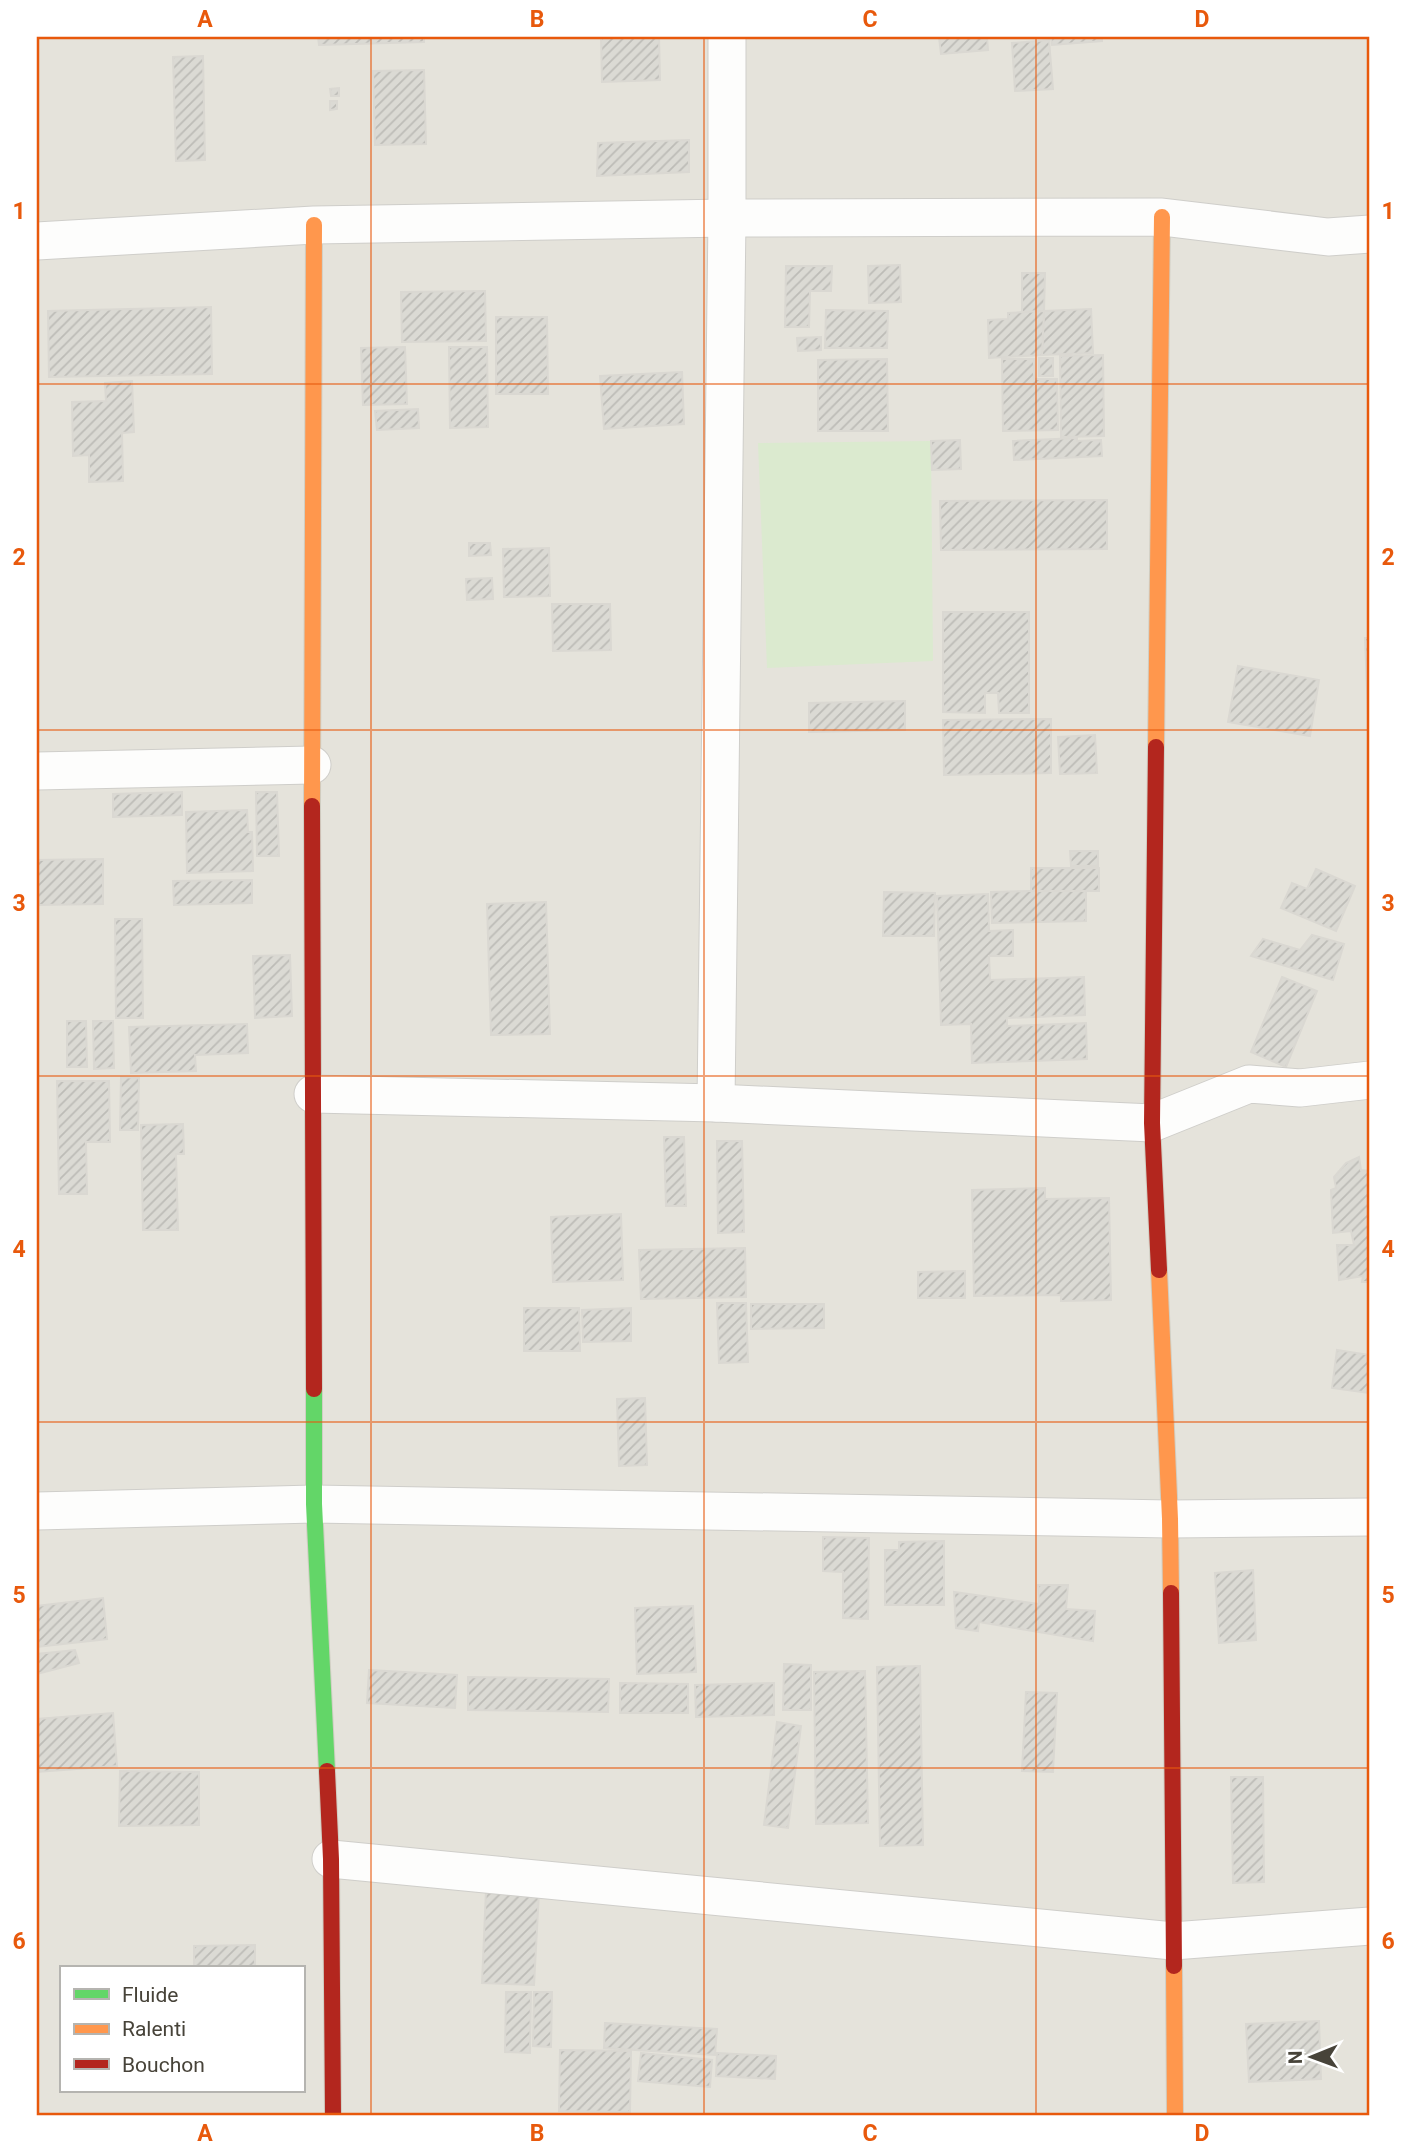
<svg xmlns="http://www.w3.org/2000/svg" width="1407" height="2152" font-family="Roboto,sans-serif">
<defs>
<pattern id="building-hatch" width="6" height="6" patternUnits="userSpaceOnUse" patternTransform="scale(1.75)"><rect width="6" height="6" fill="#dbdad4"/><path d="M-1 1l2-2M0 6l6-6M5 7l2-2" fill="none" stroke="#bdbcb7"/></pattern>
</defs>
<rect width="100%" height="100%" fill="#f2f1ec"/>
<path fill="#e5e3db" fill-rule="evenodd" d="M 37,37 L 1370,37 L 1370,2115 L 37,2115 ZM 61,1968 L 303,1968 L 303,2091 L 61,2091 Z"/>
<path fill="#dbeacf" d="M 931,441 L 933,661 L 767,668 L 758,443 Z"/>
<g fill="url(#building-hatch)" stroke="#dad8d2" stroke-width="2">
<path d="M 318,37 L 424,37 L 424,42 L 319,45 Z"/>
<path d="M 601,37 L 659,37 L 660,80 L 602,82 Z"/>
<path d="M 939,37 L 987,37 L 988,50 L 941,54 Z"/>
<path d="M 1051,37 L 1102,37 L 1102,41 L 1052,45 Z"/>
<path d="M 1049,40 L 1053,89 L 1015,91 L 1012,43 Z"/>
<path d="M 203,56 L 205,160 L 176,161 L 173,57 Z"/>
<path d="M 424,70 L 426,144 L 375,145 L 373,71 Z"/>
<path d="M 339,88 L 339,96 L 331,96 L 330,89 Z"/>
<path d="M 330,101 L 337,101 L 337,109 L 330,110 Z"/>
<path d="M 689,140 L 689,172 L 597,176 L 598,143 Z"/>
<path d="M 900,265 L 901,302 L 869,303 L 868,266 Z"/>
<path d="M 786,266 L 832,266 L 831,291 L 810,291 L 809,327 L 785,327 Z"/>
<path d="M 1022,273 L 1045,273 L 1044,311 L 1022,312 Z"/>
<path d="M 37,279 L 39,369 L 37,369 Z"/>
<path d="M 485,291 L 486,341 L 402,342 L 401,292 Z"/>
<path d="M 211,307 L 212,374 L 49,377 L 48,311 Z"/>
<path d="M 1091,309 L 1093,353 L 1042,355 L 1044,311 Z"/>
<path d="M 826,310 L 888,311 L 887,348 L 825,348 Z"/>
<path d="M 1044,311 L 1042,355 L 989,358 L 988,320 L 1008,319 L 1008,313 Z"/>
<path d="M 496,317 L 547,317 L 548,394 L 496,394 Z"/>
<path d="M 821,337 L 821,350 L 798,351 L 797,338 Z"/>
<path d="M 405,347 L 407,404 L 363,405 L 361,348 Z"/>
<path d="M 449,347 L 487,347 L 488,427 L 450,428 Z"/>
<path d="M 1103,355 L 1104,436 L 1061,437 L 1060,356 Z"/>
<rect x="1039" y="358" width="14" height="18"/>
<path d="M 887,359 L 888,431 L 818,431 L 818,360 Z"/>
<path d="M 1002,359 L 1034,359 L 1034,379 L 1057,379 L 1058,430 L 1003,431 Z"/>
<path d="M 682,372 L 684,424 L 604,429 L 600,376 Z"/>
<path d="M 132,381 L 134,432 L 122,433 L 123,481 L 89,482 L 89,455 L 73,456 L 72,402 L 106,401 L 105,383 Z"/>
<path d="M 418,409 L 419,428 L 377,430 L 375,411 Z"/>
<path d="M 1077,438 L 1077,441 L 1101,440 L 1102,456 L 1014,460 L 1013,441 Z"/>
<path d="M 960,440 L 961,469 L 932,470 L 931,441 Z"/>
<path d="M 1107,500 L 1107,549 L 941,550 L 940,501 Z"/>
<path d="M 469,543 L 490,543 L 491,555 L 469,556 Z"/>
<path d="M 549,548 L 550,596 L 504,597 L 503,549 Z"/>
<path d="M 492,578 L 493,599 L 467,600 L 466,579 Z"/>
<path d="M 552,604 L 610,604 L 611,650 L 553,651 Z"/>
<path d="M 943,612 L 1029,612 L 1029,713 L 999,713 L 998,693 L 985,693 L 985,713 L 943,712 Z"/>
<path d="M 1365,638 L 1370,638 L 1370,714 L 1368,714 Z"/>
<path d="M 1238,666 L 1319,680 L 1310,736 L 1228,722 Z"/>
<path d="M 905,701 L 905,730 L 809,732 L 809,703 Z"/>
<path d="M 1051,719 L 1051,773 L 944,775 L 943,720 Z"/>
<path d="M 1095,735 L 1097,773 L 1060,774 L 1058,737 Z"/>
<path d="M 182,792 L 182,815 L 113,817 L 113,794 Z"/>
<path d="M 256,792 L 277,792 L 279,856 L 257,856 Z"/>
<path d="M 247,810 L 248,832 L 252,832 L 253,871 L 187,873 L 186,812 Z"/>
<path d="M 1070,851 L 1098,851 L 1098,866 L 1071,866 Z"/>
<path d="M 103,859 L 103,904 L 37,905 L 37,860 Z"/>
<rect x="1031" y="868" width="68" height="23"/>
<path d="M 1316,869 L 1355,886 L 1336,931 L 1281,908 L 1292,883 L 1307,889 Z"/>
<path d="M 252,880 L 252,903 L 174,905 L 173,881 Z"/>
<path d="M 1031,891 L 1086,891 L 1086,921 L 992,923 L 991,892 Z"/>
<path d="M 884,892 L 935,893 L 934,936 L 883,936 Z"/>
<path d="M 988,894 L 989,931 L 1013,930 L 1013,956 L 989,956 L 990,980 L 1084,977 L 1085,1015 L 1007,1018 L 1007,1026 L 1086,1023 L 1087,1059 L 972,1063 L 971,1024 L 941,1025 L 937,896 Z"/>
<path d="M 546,902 L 550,1034 L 491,1035 L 487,904 Z"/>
<path d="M 115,919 L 142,919 L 143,1018 L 116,1018 Z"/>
<path d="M 1312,935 L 1344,944 L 1333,980 L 1251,956 L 1263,939 L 1300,950 Z"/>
<path d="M 290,955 L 292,1016 L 255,1018 L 253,956 Z"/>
<path d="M 1282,977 L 1317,991 L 1286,1067 L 1251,1052 Z"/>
<path d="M 67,1021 L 86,1021 L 87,1067 L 67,1067 Z"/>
<path d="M 93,1021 L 113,1021 L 114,1068 L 94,1069 Z"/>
<path d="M 247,1024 L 248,1053 L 195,1055 L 196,1071 L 131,1073 L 129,1027 Z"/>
<path d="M 121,1077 L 139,1078 L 138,1130 L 120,1130 Z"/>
<path d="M 57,1081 L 109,1081 L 110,1142 L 86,1142 L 87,1194 L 59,1194 Z"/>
<path d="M 183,1124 L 184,1154 L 176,1154 L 178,1230 L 143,1230 L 141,1125 Z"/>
<path d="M 664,1137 L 684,1137 L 686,1206 L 666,1206 Z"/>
<path d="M 717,1141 L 742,1141 L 744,1232 L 718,1233 Z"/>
<path d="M 1359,1157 L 1361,1170 L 1370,1171 L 1370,1282 L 1362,1282 L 1363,1276 L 1339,1280 L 1337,1245 L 1354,1245 L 1351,1231 L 1333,1233 L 1331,1190 L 1336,1188 L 1334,1177 L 1346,1163 Z"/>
<path d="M 1045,1188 L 1045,1199 L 1109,1198 L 1111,1300 L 1061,1301 L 1061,1295 L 974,1296 L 972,1190 Z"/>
<path d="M 621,1214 L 623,1280 L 553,1282 L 551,1217 Z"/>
<path d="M 745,1248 L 746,1297 L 641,1299 L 639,1250 Z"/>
<path d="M 965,1271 L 965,1298 L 918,1298 L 918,1272 Z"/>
<path d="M 717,1303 L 746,1303 L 748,1362 L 719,1363 Z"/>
<path d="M 751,1304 L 824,1304 L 824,1328 L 751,1329 Z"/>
<path d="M 524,1308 L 579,1308 L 580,1351 L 524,1351 Z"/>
<path d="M 631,1308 L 631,1341 L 583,1342 L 582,1310 Z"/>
<path d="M 1337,1350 L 1370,1355 L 1370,1393 L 1332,1388 Z"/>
<path d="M 645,1398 L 647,1465 L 619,1466 L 617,1399 Z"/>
<path d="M 823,1537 L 869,1538 L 868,1619 L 843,1618 L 843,1572 L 823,1571 Z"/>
<path d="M 944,1541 L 944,1605 L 885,1605 L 885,1550 L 899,1550 L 899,1542 Z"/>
<path d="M 1253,1570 L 1256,1640 L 1219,1643 L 1215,1573 Z"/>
<path d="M 1038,1585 L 1068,1585 L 1066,1609 L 1095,1611 L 1093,1641 L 979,1622 L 978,1631 L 956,1628 L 954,1592 L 1039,1604 Z"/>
<path d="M 103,1598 L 107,1639 L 37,1647 L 37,1606 Z"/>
<path d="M 693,1606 L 696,1672 L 637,1674 L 635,1608 Z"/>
<path d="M 75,1650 L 79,1663 L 37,1674 L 37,1654 Z"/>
<path d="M 784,1664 L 811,1665 L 811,1710 L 783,1710 Z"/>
<path d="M 920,1666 L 923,1845 L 880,1846 L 877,1667 Z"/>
<path d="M 369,1670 L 457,1675 L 455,1708 L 367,1703 Z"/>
<path d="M 865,1671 L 868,1823 L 816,1824 L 814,1672 Z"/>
<path d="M 468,1677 L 609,1679 L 608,1712 L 468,1710 Z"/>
<path d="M 620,1683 L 688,1684 L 688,1713 L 620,1713 Z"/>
<path d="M 774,1683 L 774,1715 L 696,1717 L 695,1685 Z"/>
<path d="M 1026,1692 L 1057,1693 L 1053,1772 L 1022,1771 Z"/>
<path d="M 113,1713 L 117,1766 L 37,1772 L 37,1719 Z"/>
<path d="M 777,1722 L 801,1726 L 788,1828 L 764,1825 Z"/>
<path d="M 120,1771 L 199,1772 L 199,1825 L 119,1826 Z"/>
<path d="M 1231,1777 L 1263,1777 L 1264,1882 L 1233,1883 Z"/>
<path d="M 486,1890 L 539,1892 L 534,1985 L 482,1983 Z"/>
<path d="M 255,1945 L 255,1966 L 194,1967 L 194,1946 Z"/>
<path d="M 506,1992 L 531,1992 L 530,2053 L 505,2052 Z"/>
<path d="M 534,1992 L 552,1992 L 551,2047 L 533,2046 Z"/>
<path d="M 1319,2021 L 1321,2079 L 1249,2082 L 1246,2024 Z"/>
<path d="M 605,2023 L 717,2029 L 715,2055 L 604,2048 Z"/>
<path d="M 560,2050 L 631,2051 L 630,2112 L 559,2111 Z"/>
<path d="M 641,2053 L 712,2060 L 710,2087 L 638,2081 Z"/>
<path d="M 717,2053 L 776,2056 L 775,2079 L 716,2076 Z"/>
</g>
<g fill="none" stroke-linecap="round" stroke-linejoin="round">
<g stroke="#cfceca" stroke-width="39">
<g id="street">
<path d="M 37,241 L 314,225 L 727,218 L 1162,217 L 1328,237 L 1370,234"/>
<path d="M 37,771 L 312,765"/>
<path d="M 313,1094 L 716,1103 L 1152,1123 L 1249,1084 L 1300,1088 L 1370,1080"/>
<path d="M 716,1103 L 727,218 L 727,37"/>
<path d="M 37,1511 L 314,1504 L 1170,1519 L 1370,1517"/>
<path d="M 331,1859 L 1173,1941 L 1370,1926"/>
</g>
</g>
<g stroke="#d0cec3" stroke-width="18">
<path id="fast" d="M 314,1389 L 314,1504 L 327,1771"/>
</g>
<g stroke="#d0cec3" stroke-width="18">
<g id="slow">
<path d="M 1156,747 L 1162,217"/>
<path d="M 312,806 L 314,225"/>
<path d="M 1159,1270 L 1170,1519 L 1171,1593"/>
<path d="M 1174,1966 L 1175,2115"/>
</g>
</g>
<g stroke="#d0cec3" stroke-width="18">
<g id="jam">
<path d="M 1156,747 L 1152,1123 L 1159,1270"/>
<path d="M 312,806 L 314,1389"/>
<path d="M 1171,1593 L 1174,1966"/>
<path d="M 327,1771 L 331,1859 L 333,2115"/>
</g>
</g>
<use href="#street" stroke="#fdfdfc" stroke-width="37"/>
<use href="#fast" stroke="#63d668" stroke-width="16"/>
<use href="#slow" stroke="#ff974d" stroke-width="16"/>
<use href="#jam" stroke="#b3261e" stroke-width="16"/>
</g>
<path fill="none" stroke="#e8590c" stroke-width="2" stroke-opacity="0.55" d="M 371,37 L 371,2115M 704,37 L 704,2115M 1036,37 L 1036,2115M 37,384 L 1370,384M 37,730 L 1370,730M 37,1076 L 1370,1076M 37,1422 L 1370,1422M 37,1768 L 1370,1768"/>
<rect width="1407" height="2152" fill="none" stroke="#ffffff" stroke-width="77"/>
<rect x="60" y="1966" width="245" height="126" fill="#ffffff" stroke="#b5b4b0" stroke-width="2"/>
<rect x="74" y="1989" width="35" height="10" fill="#63d668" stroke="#b5b4b0" stroke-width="2"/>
<text x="122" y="2002" font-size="21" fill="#474339">Fluide</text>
<rect x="74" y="2024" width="35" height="10" fill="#ff974d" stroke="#b5b4b0" stroke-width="2"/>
<text x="122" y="2036" font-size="21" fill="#474339">Ralenti</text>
<rect x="74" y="2059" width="35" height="10" fill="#b3261e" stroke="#b5b4b0" stroke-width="2"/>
<text x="122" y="2072" font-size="21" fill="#474339">Bouchon</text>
<g transform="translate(1312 2057) rotate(269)" stroke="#ffffff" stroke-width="5" paint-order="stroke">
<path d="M0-5L12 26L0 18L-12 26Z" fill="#474339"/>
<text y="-10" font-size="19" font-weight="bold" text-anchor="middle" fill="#474339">N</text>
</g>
<rect x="38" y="38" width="1330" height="2076" fill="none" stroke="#e8590c" stroke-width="2.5"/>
<g font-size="23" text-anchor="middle" font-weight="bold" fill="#e8590c">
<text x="205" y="27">A</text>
<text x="537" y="27">B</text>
<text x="870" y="27">C</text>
<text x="1202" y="27">D</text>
<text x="19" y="219">1</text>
<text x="1388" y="219">1</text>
<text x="19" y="565">2</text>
<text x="1388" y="565">2</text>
<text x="19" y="911">3</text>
<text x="1388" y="911">3</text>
<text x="19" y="1257">4</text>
<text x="1388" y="1257">4</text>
<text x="19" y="1603">5</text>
<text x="1388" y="1603">5</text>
<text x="19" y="1949">6</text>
<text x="1388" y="1949">6</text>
<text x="205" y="2141">A</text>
<text x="537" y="2141">B</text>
<text x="870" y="2141">C</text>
<text x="1202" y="2141">D</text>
</g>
</svg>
